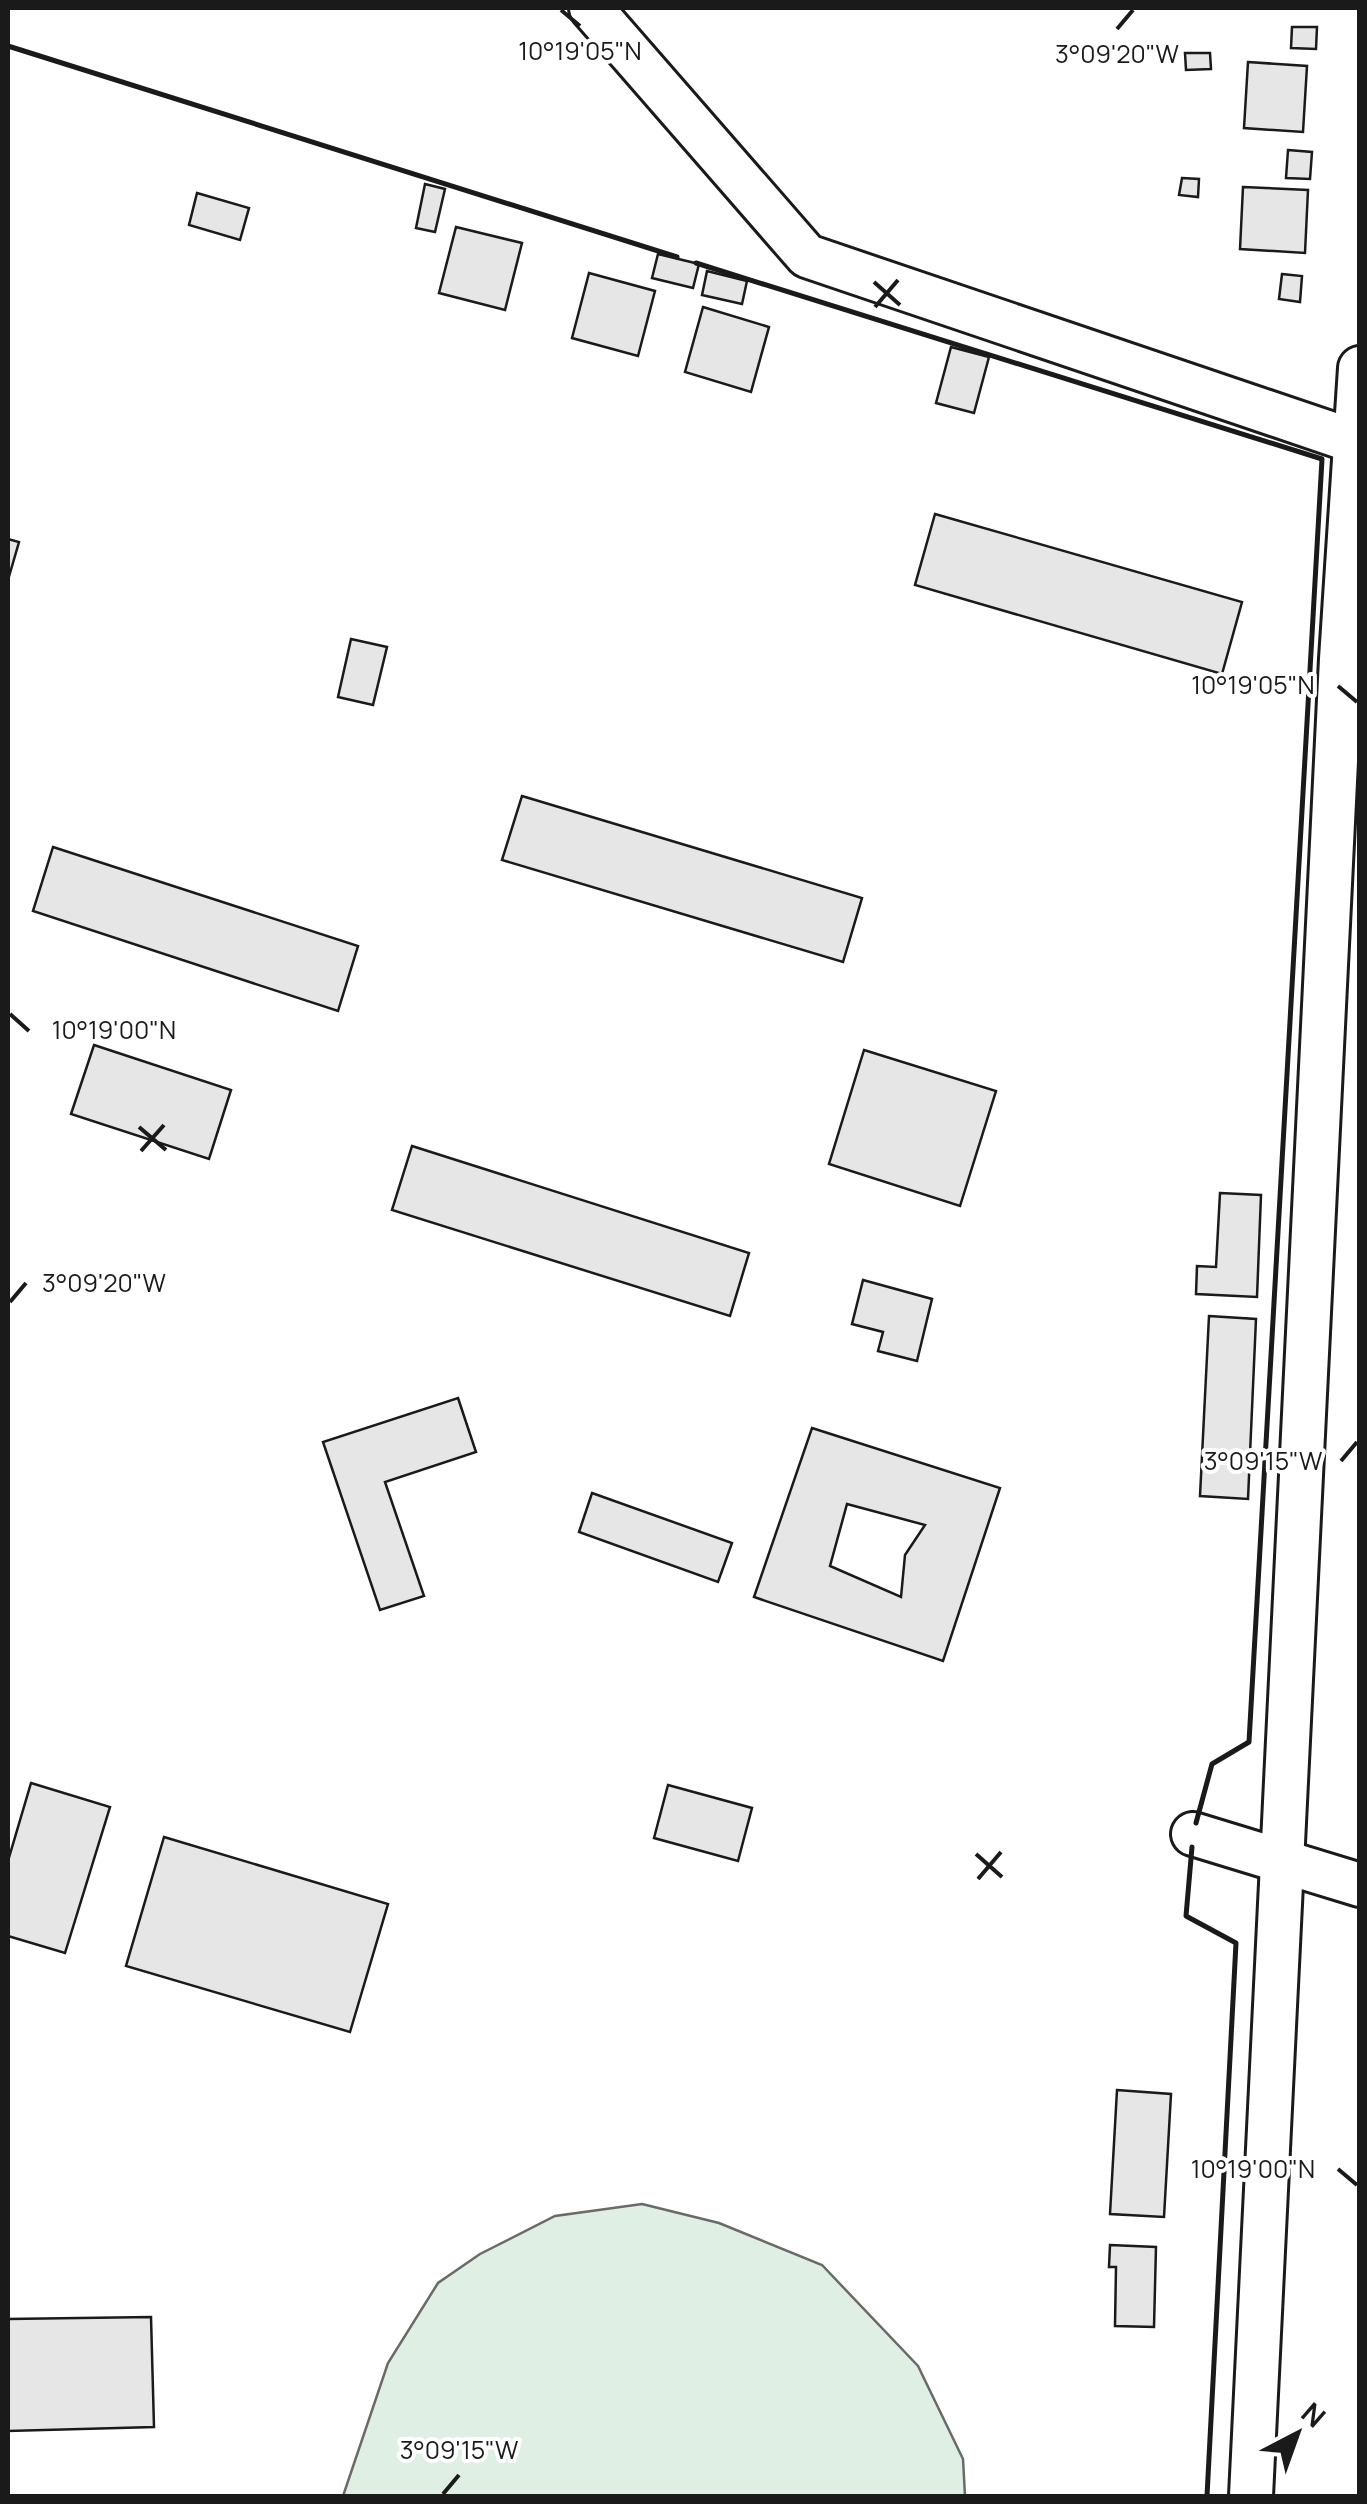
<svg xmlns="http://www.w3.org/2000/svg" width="1367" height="2504" font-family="Manrope,sans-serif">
<rect width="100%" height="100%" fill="#fff"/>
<path fill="#e0efe3" stroke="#6a6a6a" stroke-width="2.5" d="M 642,2204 L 719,2223 L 822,2265 L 918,2366 L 963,2459 L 965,2496 L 343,2496 L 388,2363 L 438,2283 L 480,2254 L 555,2216 Z"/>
<g fill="#e6e6e6" stroke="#1a1a1a" stroke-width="2.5" fill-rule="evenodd">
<path d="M 1292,27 L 1317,27 L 1316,49 L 1291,48 Z"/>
<path d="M 1185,53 L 1210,53 L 1211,69 L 1186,70 Z"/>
<path d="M 1248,62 L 1307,66 L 1303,132 L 1244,128 Z"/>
<path d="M 1288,150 L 1312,152 L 1310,179 L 1286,178 Z"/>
<path d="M 1182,178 L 1199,179 L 1198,197 L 1179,195 Z"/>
<path d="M 425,184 L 445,189 L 435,232 L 416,228 Z"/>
<path d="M 1243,187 L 1308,190 L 1305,253 L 1240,249 Z"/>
<path d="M 197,193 L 249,208 L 240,240 L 189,225 Z"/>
<path d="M 456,227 L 522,243 L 505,310 L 439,293 Z"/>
<path d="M 658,254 L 699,264 L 693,288 L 652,278 Z"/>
<path d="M 707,271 L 747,281 L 742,304 L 702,295 Z"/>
<path d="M 589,273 L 655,291 L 638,356 L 572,338 Z"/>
<path d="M 1282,274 L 1302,276 L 1300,302 L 1279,299 Z"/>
<path d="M 703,307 L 769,327 L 751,392 L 685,372 Z"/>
<path d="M 951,347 L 989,357 L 974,413 L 936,403 Z"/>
<path d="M 935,514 L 1242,602 L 1222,674 L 915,585 Z"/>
<path d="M 8,539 L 19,542 L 8,580 Z"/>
<path d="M 351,639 L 387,647 L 373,705 L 338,697 Z"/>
<path d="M 522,796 L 862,898 L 843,962 L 502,860 Z"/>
<path d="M 53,847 L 358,946 L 338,1011 L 33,911 Z"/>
<path d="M 94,1045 L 231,1090 L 209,1159 L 71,1114 Z"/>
<path d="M 864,1050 L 996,1091 L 960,1206 L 829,1164 Z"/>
<path d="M 412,1146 L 749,1253 L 730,1316 L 392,1210 Z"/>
<path d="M 1220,1193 L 1261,1195 L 1257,1297 L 1196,1294 L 1197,1266 L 1216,1267 Z"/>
<path d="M 863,1280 L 932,1299 L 917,1361 L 878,1351 L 883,1332 L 852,1324 Z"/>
<path d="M 1209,1316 L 1256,1319 L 1248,1499 L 1200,1496 Z"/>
<path d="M 458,1398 L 476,1452 L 385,1482 L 424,1596 L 380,1610 L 323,1442 Z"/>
<path d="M 812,1428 L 1000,1488 L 943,1661 L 754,1597 ZM 847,1504 L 925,1525 L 905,1555 L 901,1597 L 830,1566 Z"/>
<path d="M 592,1493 L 732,1543 L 718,1582 L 579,1532 Z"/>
<path d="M 31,1783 L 110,1807 L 65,1953 L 8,1936 L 8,1861 Z"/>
<path d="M 668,1785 L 752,1808 L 738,1861 L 654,1838 Z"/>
<path d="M 164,1837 L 388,1904 L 350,2032 L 126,1966 Z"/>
<path d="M 1117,2090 L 1171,2094 L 1164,2217 L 1110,2214 Z"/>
<path d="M 1110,2245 L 1156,2247 L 1154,2327 L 1115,2326 L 1116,2267 L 1109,2267 Z"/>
<path d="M 151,2317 L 154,2427 L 8,2431 L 8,2319 Z"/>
</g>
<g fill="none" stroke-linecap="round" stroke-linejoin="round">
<g stroke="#1a1a1a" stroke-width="48">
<g id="minor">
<path d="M 591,8 L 807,256 L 1353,441"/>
<path d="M 1193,1834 L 1360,1885"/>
<path d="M 1251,2496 L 1341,659 L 1360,368"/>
</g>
</g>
<use href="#minor" stroke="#fff" stroke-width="42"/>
<g stroke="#1a1a1a" stroke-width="5">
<path d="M 8,46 L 677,257"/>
<path d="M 696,263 L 1322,459 L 1249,1742 L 1212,1764 L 1196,1823"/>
<path d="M 1192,1847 L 1186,1916 L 1236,1943 L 1207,2496"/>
</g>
</g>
<path fill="none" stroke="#1a1a1a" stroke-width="4" d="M 561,10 L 580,26M 1117,29 L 1133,10M 874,282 L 900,305M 875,307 L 898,280M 1338,686 L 1357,702M 10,1014 L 29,1031M 139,1127 L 166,1150M 141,1151 L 164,1125M 10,1302 L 26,1283M 1341,1461 L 1357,1442M 976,1854 L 1002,1877M 978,1879 L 1001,1852M 1338,2169 L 1357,2185M 443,2494 L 459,2475"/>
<g font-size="25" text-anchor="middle" fill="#1a1a1a" stroke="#fff" stroke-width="8" stroke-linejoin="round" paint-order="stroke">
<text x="580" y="60">10°19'05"N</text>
<text x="1117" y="63">3°09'20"W</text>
<text x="1253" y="694">10°19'05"N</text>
<text x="114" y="1039">10°19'00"N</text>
<text x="104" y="1292">3°09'20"W</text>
<text x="1263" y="1470">3°09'15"W</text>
<text x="1253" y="2178">10°19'00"N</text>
<text x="459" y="2459">3°09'15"W</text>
</g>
<rect width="1367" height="2504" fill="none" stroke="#1a1a1a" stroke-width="20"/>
<g transform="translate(1297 2434) rotate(41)" stroke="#ffffff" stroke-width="8" paint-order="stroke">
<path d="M0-8L18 38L0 25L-18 38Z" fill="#1a1a1a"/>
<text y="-15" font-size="28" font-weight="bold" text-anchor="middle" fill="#1a1a1a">N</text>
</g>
</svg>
